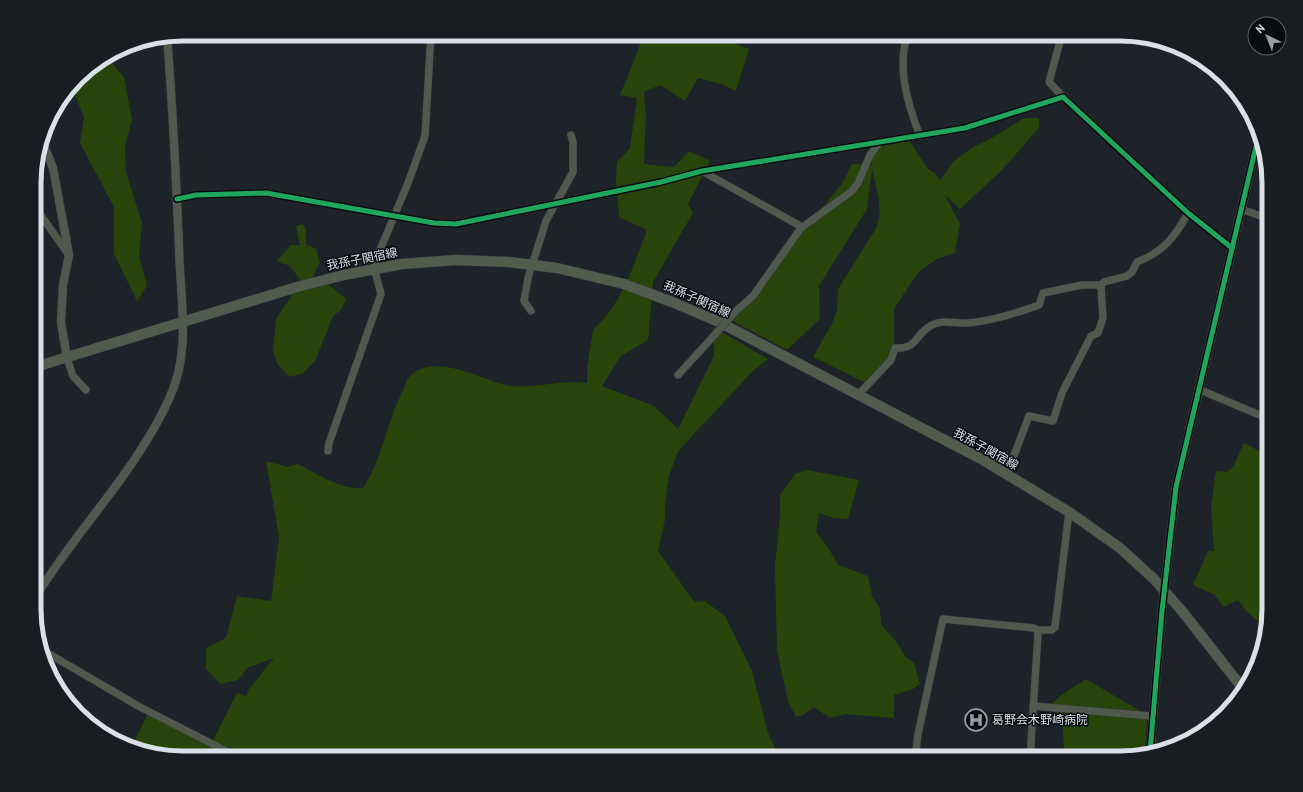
<svg xmlns="http://www.w3.org/2000/svg" width="1303" height="792" font-family="'PT Sans','Noto Sans JP',sans-serif">
<rect width="100%" height="100%" fill="#1e2229"/>
<g fill="#27440a">
<path d="M 642,34 L 703,34 L 718,37 L 749,49 L 736,91 L 721,84 L 698,78 L 685,101 L 660,85 L 644,92 L 646,116 L 644,164 L 674,167 L 689,151 L 710,161 L 688,204 L 693,213 L 653,282 L 648,340 L 621,356 L 602,386 L 654,406 L 678,429 L 714,356 L 713,327 L 768,359 L 753,371 L 679,450 L 669,475 L 665,503 L 665,520 L 658,551 L 693,600 L 696,602 L 705,601 L 725,616 L 752,671 L 768,733 L 780,758 L 183,758 L 144,753 L 131,748 L 149,712 L 211,745 L 237,693 L 246,696 L 249,689 L 274,658 L 247,668 L 238,680 L 220,684 L 206,669 L 206,648 L 226,638 L 237,596 L 271,601 L 279,537 L 266,461 L 288,467 L 297,464 C 318,474 339,489 363,488 C 383,458 387,421 403,390 C 405,386 407,379 410,376 C 437,351 482,381 511,386 C 536,389 562,379 587,383 L 587,368 L 593,330 C 622,304 633,266 647,230 L 619,217 L 616,180 L 617,162 L 630,148 L 637,98 L 620,95 L 639,48 Z"/>
<path d="M 107,57 L 124,77 L 132,120 L 125,146 L 126,172 L 142,223 L 139,256 L 147,286 L 137,301 L 114,254 L 114,207 L 80,143 L 84,117 L 72,88 L 85,71 Z"/>
<path d="M 1024,118 L 1039,118 L 1039,128 L 1001,171 L 960,209 L 945,195 L 960,224 L 955,253 L 937,259 L 921,270 L 913,280 L 894,309 L 894,345 L 892,355 L 866,383 L 813,357 L 833,322 L 837,310 L 838,289 L 875,230 C 885,211 876,189 872,169 L 867,209 L 819,286 L 820,319 L 787,350 L 731,320 L 841,185 L 852,164 L 872,165 L 870,157 L 881,144 L 909,140 L 928,169 L 935,173 L 940,181 L 953,162 L 970,149 L 997,135 Z"/>
<path d="M 303,224 L 306,229 L 306,244 L 316,249 L 320,262 L 313,276 L 333,288 L 346,299 L 341,310 L 333,316 L 315,361 L 303,373 L 290,377 L 278,365 L 273,352 L 276,319 L 301,281 L 290,266 L 277,261 L 291,245 L 300,245 L 296,226 Z"/>
<path d="M 1244,443 L 1269,456 L 1269,619 L 1268,622 L 1262,624 L 1247,612 L 1238,600 L 1223,607 L 1215,595 L 1193,585 L 1208,551 L 1214,551 L 1211,507 L 1216,471 L 1227,472 L 1233,467 Z"/>
<path d="M 807,470 L 859,480 L 848,519 L 833,518 L 819,513 L 816,532 L 829,549 L 838,565 L 868,576 L 872,596 L 880,609 L 881,625 L 895,640 L 906,657 L 914,663 L 920,684 L 913,689 L 894,695 L 894,718 L 845,714 L 830,718 L 814,707 L 803,715 L 796,717 L 788,701 L 777,650 L 775,567 L 780,514 L 780,495 L 795,474 Z"/>
<path d="M 1086,679 L 1147,715 L 1145,753 L 1130,758 L 1041,758 L 1064,749 L 1062,720 L 1048,707 L 1060,696 Z"/>
</g>
<g fill="none" stroke-linecap="round" stroke-linejoin="round">
<g stroke="#393d43" stroke-width="8">
<g id="minor">
<path d="M 908,34 C 896,67 908,105 920,136"/>
<path d="M 1062,34 L 1049,82 L 1063,97"/>
<path d="M 702,171 L 802,227"/>
<path d="M 177,199 L 196,195 L 266,193 L 434,223 L 456,224 L 661,182 L 702,171 L 965,128 L 1063,97 L 1188,213 L 1232,248"/>
<path d="M 1241,209 L 1269,219"/>
<path d="M 35,213 L 38,211 L 68,254"/>
<path d="M 531,311 L 524,301 L 528,278 L 546,221 L 573,172 L 573,142 L 571,135"/>
<path d="M 736,311 L 753,296 L 801,228 L 852,191 L 858,183 L 870,155 L 880,142"/>
<path d="M 67,358 L 73,376 L 86,390"/>
<path d="M 678,375 L 710,340"/>
<path d="M 1198,389 L 1269,419"/>
<path d="M 858,395 L 891,360 L 895,348 C 919,349 914,334 932,325 C 943,319 956,324 968,323 C 992,321 1017,313 1039,305 L 1043,293 L 1082,285 L 1101,285 L 1104,282 L 1127,276 L 1132,272 L 1137,262 C 1163,252 1175,237 1188,213"/>
<path d="M 328,451 L 329,443 L 381,294 L 374,268 L 377,257 L 408,183 L 425,136 L 431,34"/>
<path d="M 1007,474 L 1029,416 L 1053,421 L 1062,393 L 1091,336 L 1098,333 L 1103,318 L 1101,285"/>
<path d="M 44,651 L 140,707 L 236,756"/>
<path d="M 1033,706 L 1152,716"/>
<path d="M 915,758 L 918,734 L 943,619 L 1034,628 L 1039,631"/>
<path d="M 1030,758 L 1038,634 L 1040,630 L 1052,630 L 1055,627 L 1069,512"/>
</g>
</g>
<g stroke="#393d43" stroke-width="9">
<g id="tertiary">
<path d="M 42,140 L 53,168 L 69,255 L 63,285 L 61,322 L 67,358"/>
<path d="M 35,598 C 76,530 136,472 169,399 C 192,350 180,299 179,247 C 176,177 173,107 167,37"/>
<path d="M 1150,752 L 1162,611 L 1176,487 L 1258,138"/>
</g>
</g>
<g stroke="#393d43" stroke-width="11">
<path id="primary" d="M 35,367 L 297,287 L 344,275 L 402,264 L 456,260 L 509,262 L 557,268 L 624,284 L 672,302 L 719,322 L 983,460 L 1069,512 L 1120,548 L 1154,579 L 1182,611 L 1244,690"/>
</g>
<use href="#minor" stroke="#51594f" stroke-width="7"/>
<use href="#tertiary" stroke="#51594f" stroke-width="8"/>
<use href="#primary" stroke="#515c4e" stroke-width="10"/>
<g stroke="#393d43" stroke-width="8" stroke-linecap="butt">
<path id="minor-bridge" d="M 710,340 L 736,311"/>
</g>
<use href="#minor-bridge" stroke="#51594f" stroke-width="7"/>
<g stroke="#080b10" stroke-width="8">
<g id="cycleway">
<path d="M 177,199 L 196,195 L 266,193 L 434,223 L 456,224 L 661,182 L 702,171 L 965,128 L 1063,97 L 1188,213 L 1232,248"/>
<path d="M 1150,752 L 1162,611 L 1176,487 L 1258,138"/>
</g>
</g>
<use href="#cycleway" stroke="#20a55d" stroke-width="5"/>
</g>
<defs>
<g id="hospital-ring" transform="scale(1.15)"><circle r="9.5" fill="#080b10" stroke="#999ea5" stroke-width="1.5"/><path d="M-5-5h3v3.5h4V-5h3V5h-3V1.5h-4V5h-3Z" fill="#999ea5"/></g>
</defs>
<g fill-rule="evenodd">
<use href="#hospital-ring" x="976" y="720"/>
</g>
<g text-anchor="middle" stroke-width="3" stroke-linejoin="round" paint-order="stroke">
<g font-size="12" fill="#dbe0e8" stroke="#080b10">
<text transform="translate(362 259) rotate(-11)" y="4">我孫子関宿線</text>
<text transform="translate(697 299) rotate(24)" y="4">我孫子関宿線</text>
<text transform="translate(986 449) rotate(29)" y="4">我孫子関宿線</text>
</g>
<g font-size="12" fill="#dbe0e8" stroke="#080b10" text-anchor="start">
<text x="992" y="724">葛野会木野崎病院</text>
</g>
</g>
<path d="M0 0H1303V792H0ZM183 41H1120A142 142 0 0 1 1262 183V609A142 142 0 0 1 1120 751H183A142 142 0 0 1 41 609V183A142 142 0 0 1 183 41Z" fill="#191c21" fill-rule="evenodd"/>
<path fill="none" stroke="#dbe0e8" stroke-width="5" d="M183 41H1120A142 142 0 0 1 1262 183V609A142 142 0 0 1 1120 751H183A142 142 0 0 1 41 609V183A142 142 0 0 1 183 41Z"/>
<g transform="translate(1267 36) rotate(317)"><circle r="19" fill="#080b10" stroke="#5c6066"/>
<path d="M0-3L7 15L0 10L-7 15Z" fill="#999ea5"/>
<text y="-6" font-size="11" font-weight="bold" text-anchor="middle" fill="#dbe0e8">N</text>
</g>
</svg>
